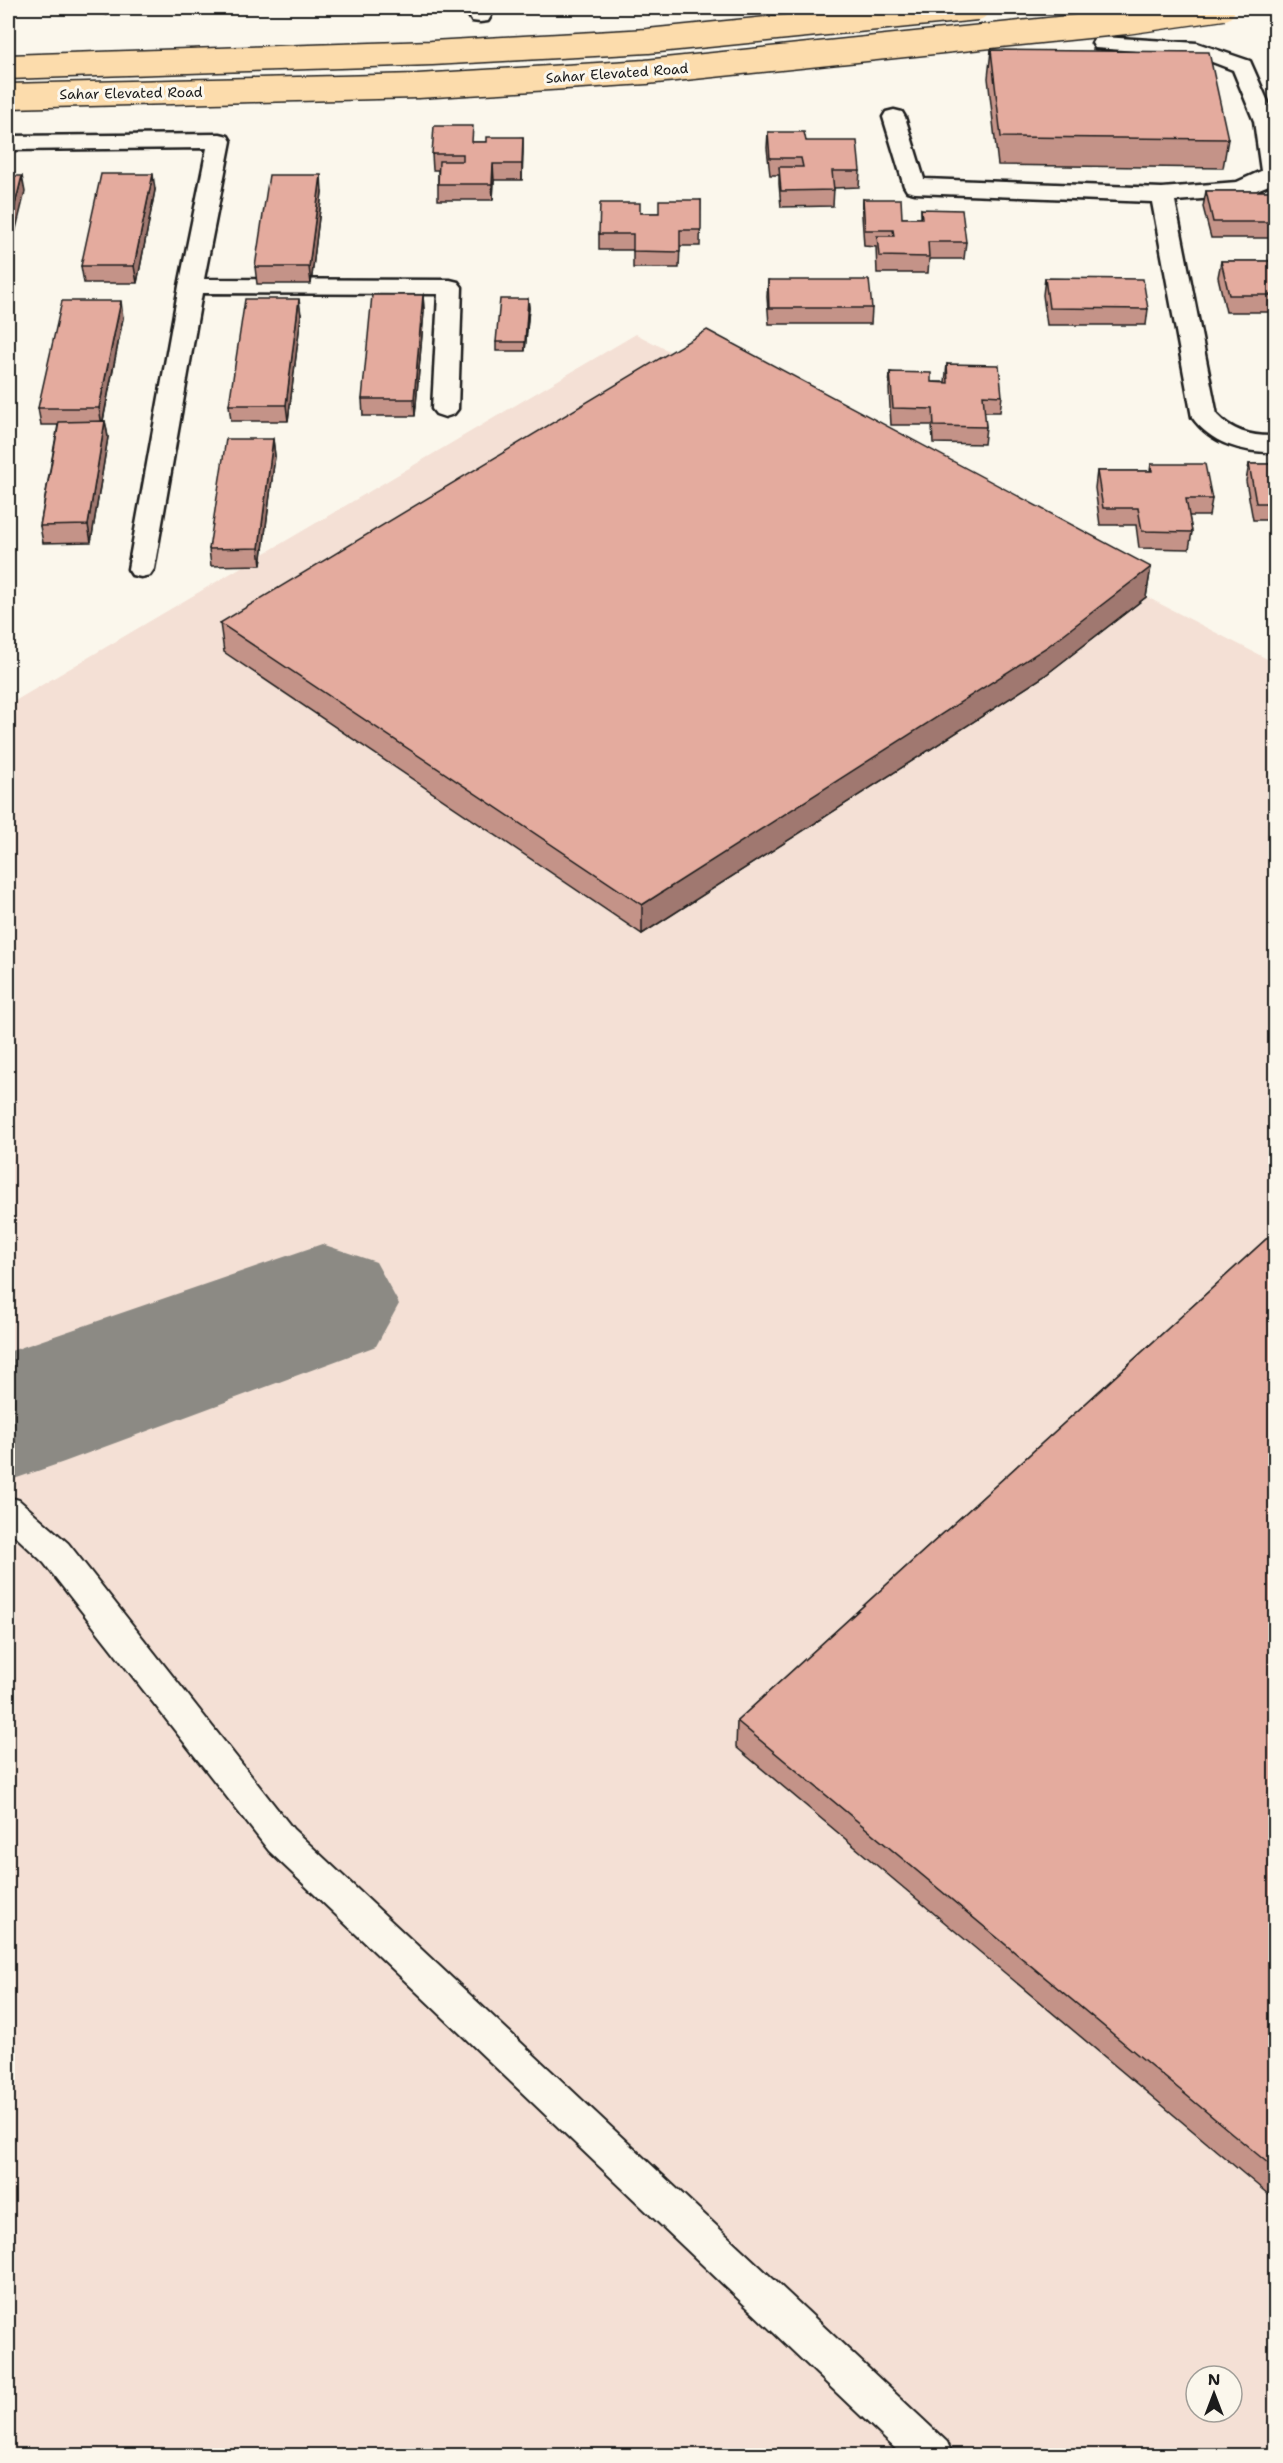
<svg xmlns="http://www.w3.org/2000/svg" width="1283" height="2463" font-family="'Shantell Sans',sans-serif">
<rect width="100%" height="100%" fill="#fbf7ec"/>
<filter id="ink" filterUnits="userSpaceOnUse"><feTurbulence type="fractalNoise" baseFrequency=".0167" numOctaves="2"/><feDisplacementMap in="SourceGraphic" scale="12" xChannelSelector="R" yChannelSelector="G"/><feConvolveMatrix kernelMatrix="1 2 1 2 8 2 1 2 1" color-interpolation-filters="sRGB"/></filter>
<g filter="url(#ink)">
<path fill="#f4e0d5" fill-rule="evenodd" d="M 636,334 L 1275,663 L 1275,2455 L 8,2455 L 8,705 ZM 1196,2376 L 1232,2376 L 1232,2412 L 1196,2412 Z"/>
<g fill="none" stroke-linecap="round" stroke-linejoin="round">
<path fill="#8c8a84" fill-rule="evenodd" d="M 322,1244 L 376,1262 L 399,1304 L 376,1346 L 64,1462 L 8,1481 L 8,1352 Z"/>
<g stroke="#1c1c1c" stroke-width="4">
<path id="lane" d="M 8,1497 L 19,1500 L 68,1543 L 293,1829 L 947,2442 L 953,2456 L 903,2456 L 269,1851 L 44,1563 L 8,1529 Z"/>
</g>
<g stroke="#1c1c1c" stroke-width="5">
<g id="street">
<path d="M 470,8 L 490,8 L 491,16 L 488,21 L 480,22 L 472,21 L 469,16 Z"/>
<path d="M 1103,37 L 1197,43 L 1250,61 L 1276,120 L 1276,182 L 1242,196 L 1175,201 L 1217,415 C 1233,432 1253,437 1276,436 L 1276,452 C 1244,453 1211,444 1192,417 L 1152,202 L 915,193 L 907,191 L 904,186 L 883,117 L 886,112 L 894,110 L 902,112 L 905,117 L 924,179 L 1162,188 L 1237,182 L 1261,171 L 1254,121 L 1233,70 L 1194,55 L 1095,48 L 1092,43 L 1095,38 Z"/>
<path d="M 220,134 L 228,136 L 231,141 L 204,279 L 450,280 L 458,282 L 462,287 L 458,409 L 454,414 L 445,417 L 436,414 L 432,409 L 438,294 L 202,293 L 154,569 L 150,575 L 141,577 L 132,575 L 128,569 L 179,286 L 207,148 L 8,150 L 8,136 Z"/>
</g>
</g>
<use href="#lane" fill="#fbf7ec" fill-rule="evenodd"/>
<use href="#street" fill="#fbf7ec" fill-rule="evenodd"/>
<g stroke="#1c1c1c" stroke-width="27" stroke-linecap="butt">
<g id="primary-bridge">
<path d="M 8,67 L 432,53 L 648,41 L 977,8"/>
<path d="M 8,96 L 418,86 L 646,72 L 1126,22 L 1223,8"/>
</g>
</g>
<use href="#primary-bridge" stroke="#fcdcac" stroke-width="24"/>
</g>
<g fill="#c49388" stroke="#1c1c1c" stroke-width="1.5">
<path d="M 85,8 L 119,8 L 106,15 Z"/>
<path d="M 991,50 L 1228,139 L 1223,168 L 998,165 L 988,78 Z"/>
<path d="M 768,132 L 806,141 L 860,171 L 859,187 L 834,188 L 833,206 L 781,207 L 779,184 L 779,175 L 770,175 L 767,148 Z"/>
<path d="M 523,137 L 522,180 L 494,180 L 493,200 L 438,200 L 438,170 L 433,170 L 432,154 L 473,142 L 487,142 Z"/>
<path d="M 155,190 L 137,283 L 84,283 L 81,266 Z"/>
<path d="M 1206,191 L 1275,191 L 1275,238 L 1211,238 L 1203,207 Z"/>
<path d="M 322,192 L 311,284 L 257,284 L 255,267 Z"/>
<path d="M 863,199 L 902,218 L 921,218 L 921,209 L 966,242 L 964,259 L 929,259 L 928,273 L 877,273 L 876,247 L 864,246 L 862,215 Z"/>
<path d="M 701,200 L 700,246 L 680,246 L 679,268 L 633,268 L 633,250 L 599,250 L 599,234 L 640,213 L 659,213 Z"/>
<path d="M 1221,261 L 1275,261 L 1275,312 L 1226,312 L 1218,277 Z"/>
<path d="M 1045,278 L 1148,309 L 1146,325 L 1047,325 L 1043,295 Z"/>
<path d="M 768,280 L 872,308 L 871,324 L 769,324 L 767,297 Z"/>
<path d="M 423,295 L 424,311 L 415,416 L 363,416 L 362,399 Z"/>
<path d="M 528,299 L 529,308 L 525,351 L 496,351 L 496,342 Z"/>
<path d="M 301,315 L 288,421 L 231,421 L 229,405 Z"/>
<path d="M 123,318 L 103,421 L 105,421 L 108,437 L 91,542 L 43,543 L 40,526 L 58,425 L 41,425 L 38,408 Z"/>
<path d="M 947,364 L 1002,396 L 1000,412 L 984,412 L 986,427 L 984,444 L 933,443 L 932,425 L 891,425 L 889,389 L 890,372 L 931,382 L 945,382 Z"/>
<path d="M 273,439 L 275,456 L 261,565 L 211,566 L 209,549 Z"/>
<path d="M 1151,464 L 1212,499 L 1209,516 L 1189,516 L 1192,532 L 1189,549 L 1139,548 L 1136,525 L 1100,525 L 1095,488 L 1097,471 L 1150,471 Z"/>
<path d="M 1249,464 L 1275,464 L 1275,520 L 1253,520 L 1246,481 Z"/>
<path d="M 1273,566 L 1275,566 L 1275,610 L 1270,583 Z"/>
<path d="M 1151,567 L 1146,597 L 1043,677 L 642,934 L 224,652 L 220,623 Z"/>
<path d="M 1275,1231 L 1275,2200 L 736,1747 L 737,1721 Z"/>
</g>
<g fill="#a0786f" stroke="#1c1c1c" stroke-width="1.5">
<path d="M 104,8 L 119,8 L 106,15 Z"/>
<path d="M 523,137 L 523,153 L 522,180 L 522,164 Z"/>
<path d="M 493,164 L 494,180 L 493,200 L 492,184 Z"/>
<path d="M 153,174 L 155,190 L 137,283 L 134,266 Z"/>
<path d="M 321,175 L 322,192 L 311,284 L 309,267 Z"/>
<path d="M 22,176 L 25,192 L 8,262 L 8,233 Z"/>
<path d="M 423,295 L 424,311 L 415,416 L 414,399 Z"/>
<path d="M 299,299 L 301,315 L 288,421 L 286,405 Z"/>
<path d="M 528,299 L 529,308 L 525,351 L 525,342 Z"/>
<path d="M 121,301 L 123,318 L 102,425 L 99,408 Z"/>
<path d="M 105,421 L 108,437 L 91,542 L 88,525 Z"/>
<path d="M 273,439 L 275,456 L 261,565 L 259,548 Z"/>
<path d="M 1151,567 L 1146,597 L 1043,677 L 642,934 L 642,905 Z"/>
</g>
<g fill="#e4ab9e" stroke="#1c1c1c" stroke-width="1.5">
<path d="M 991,50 L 1209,52 L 1228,139 L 1001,137 Z"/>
<path d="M 434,126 L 473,126 L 472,142 L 487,142 L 487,137 L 523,137 L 522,164 L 493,164 L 492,184 L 438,184 L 439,161 L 463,161 L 463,154 L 432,154 Z"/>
<path d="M 768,132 L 804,132 L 806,141 L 857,141 L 860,171 L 832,171 L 834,190 L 781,191 L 779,167 L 803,167 L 801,158 L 770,158 Z"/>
<path d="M 101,174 L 153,174 L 134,266 L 81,266 Z"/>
<path d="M 269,175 L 321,175 L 309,267 L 255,267 Z"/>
<path d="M 8,176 L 22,176 L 8,233 Z"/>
<path d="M 1206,191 L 1275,191 L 1275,222 L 1213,222 Z"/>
<path d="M 863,199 L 901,199 L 902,218 L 922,218 L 921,209 L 962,210 L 966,242 L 928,242 L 929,257 L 879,256 L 877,236 L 894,236 L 893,230 L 865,230 Z"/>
<path d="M 659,200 L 701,200 L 701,230 L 680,230 L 680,252 L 633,251 L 633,234 L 599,234 L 600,203 L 640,203 L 640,213 L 659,213 Z"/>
<path d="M 1221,261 L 1275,261 L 1275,295 L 1229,295 Z"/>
<path d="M 1045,278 L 1143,279 L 1148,309 L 1049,308 Z"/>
<path d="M 768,280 L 869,280 L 872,308 L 769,308 Z"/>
<path d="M 372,295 L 423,295 L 414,399 L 362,399 Z"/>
<path d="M 245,299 L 299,299 L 286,405 L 229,405 Z"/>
<path d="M 500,299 L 528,299 L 525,342 L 496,342 Z"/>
<path d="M 62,301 L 121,301 L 99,408 L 38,408 Z"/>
<path d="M 707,330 L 1151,567 L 1047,647 L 642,905 L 220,623 Z"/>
<path d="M 947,364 L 999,365 L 1002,396 L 983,395 L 986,427 L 934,426 L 933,409 L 893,408 L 890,372 L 931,373 L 931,382 L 948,383 Z"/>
<path d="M 105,421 L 88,525 L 40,526 L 59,422 Z"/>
<path d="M 226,439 L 273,439 L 259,548 L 209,549 Z"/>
<path d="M 1151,464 L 1205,464 L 1212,499 L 1186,499 L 1192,532 L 1142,531 L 1138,508 L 1103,508 L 1097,471 L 1152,471 Z"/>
<path d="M 1249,464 L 1275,464 L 1275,503 L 1256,503 Z"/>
<path d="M 1273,566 L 1275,566 L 1275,578 Z"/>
<path d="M 1275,1231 L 1275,2169 L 737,1721 Z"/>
</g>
</g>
<g text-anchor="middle" stroke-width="6" stroke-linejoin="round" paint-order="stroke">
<g font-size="14" fill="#1c1c1c" stroke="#fbf7ec">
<text transform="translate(617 73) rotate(-4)" y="5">Sahar Elevated Road</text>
<text transform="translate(131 93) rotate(-1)" y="5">Sahar Elevated Road</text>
</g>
</g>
<rect width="1283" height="2463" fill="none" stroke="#fbf7ec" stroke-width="30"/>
<rect x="15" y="15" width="1253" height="2433" fill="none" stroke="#1c1c1c" stroke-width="2" filter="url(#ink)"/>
<g transform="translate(1214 2394)"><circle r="28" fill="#fbf7ec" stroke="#a29f99" stroke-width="1.5"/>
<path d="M0-4.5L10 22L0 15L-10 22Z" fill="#1c1c1c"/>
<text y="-9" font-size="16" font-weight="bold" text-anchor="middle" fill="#1c1c1c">N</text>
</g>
</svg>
